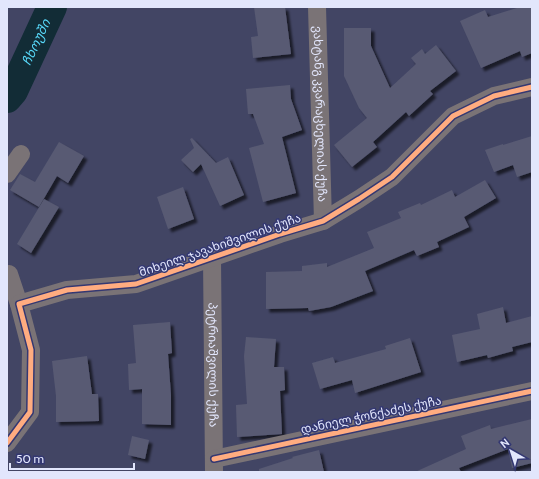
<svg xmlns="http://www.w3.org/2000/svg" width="539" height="479" font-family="Cabin,'Noto Sans Georgian',sans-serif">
<defs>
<filter id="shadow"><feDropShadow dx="3.5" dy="3.5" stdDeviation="1" flood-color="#0009"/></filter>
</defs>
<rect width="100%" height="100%" fill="#424564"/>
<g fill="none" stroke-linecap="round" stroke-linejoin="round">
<path stroke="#122c36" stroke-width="30" id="s1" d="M 7,98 L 13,91 L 52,7"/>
</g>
<g fill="#585a73" filter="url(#shadow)">
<path d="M 254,7 L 285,7 L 291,54 L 253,58 L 251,37 L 258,36 Z"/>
<path d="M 520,7 L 532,7 L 532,53 L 522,57 L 520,51 L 481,68 L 460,21 L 485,10 L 488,17 Z"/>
<path d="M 344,28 L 371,28 L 371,46 L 390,88 L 416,64 L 411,58 L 422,49 L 425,54 L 436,45 L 456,71 L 430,91 L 433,94 L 409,116 L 406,112 L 373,142 L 377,147 L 352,167 L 334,145 L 367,118 L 359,108 L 344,76 Z"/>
<path d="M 290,85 L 291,99 L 302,130 L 282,137 L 296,193 L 263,202 L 249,148 L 264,144 L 253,114 L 248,114 L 246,89 Z"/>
<path d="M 532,136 L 532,172 L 517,177 L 513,165 L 494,172 L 485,150 L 503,144 L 503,145 Z"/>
<path d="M 192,138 L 216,163 L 228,157 L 244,195 L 220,206 L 201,164 L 193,172 L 181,160 L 194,148 L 190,139 Z"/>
<path d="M 59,142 L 84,156 L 68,183 L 57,176 L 39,207 L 10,190 L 20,174 L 35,182 Z"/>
<path d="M 485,180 L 496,198 L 464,217 L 469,227 L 437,242 L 439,247 L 417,256 L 414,250 L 365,271 L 373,291 L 331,307 L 309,311 L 308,308 L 266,309 L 266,272 L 302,271 L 302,266 L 327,263 L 327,267 L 374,248 L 367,232 L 401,218 L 398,212 L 420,203 L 421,205 L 452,190 L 455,197 Z"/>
<path d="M 183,187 L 194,219 L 168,229 L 157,197 Z"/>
<path d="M 44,199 L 59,207 L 31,253 L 17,244 Z"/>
<path d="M 503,307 L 506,323 L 532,316 L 532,342 L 512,347 L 513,351 L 488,358 L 487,355 L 457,362 L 452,335 L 480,329 L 477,314 Z"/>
<path d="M 170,322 L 172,353 L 168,354 L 171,395 L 171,425 L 142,424 L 142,389 L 129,390 L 128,364 L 136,363 L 133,325 Z"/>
<path d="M 246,337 L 276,339 L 274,367 L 284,367 L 285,390 L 280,391 L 282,434 L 237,437 L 236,405 L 247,404 L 244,356 Z"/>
<path d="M 410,338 L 421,372 L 355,393 L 352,380 L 320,389 L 312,363 L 333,357 L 335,363 L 386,349 L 385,346 Z"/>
<path d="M 87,356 L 92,394 L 98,394 L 99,421 L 56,422 L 56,396 L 52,361 Z"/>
<path d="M 532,419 L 532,463 L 512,468 L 508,449 L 459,468 L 461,472 L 415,472 L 466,449 L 461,436 L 490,425 L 491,429 Z"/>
<path d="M 132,436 L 149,440 L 145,459 L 128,455 Z"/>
<path d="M 319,450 L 324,472 L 259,472 L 259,469 L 293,458 L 292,457 Z"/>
</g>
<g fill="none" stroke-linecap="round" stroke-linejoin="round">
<g stroke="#7a7376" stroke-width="18">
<path id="s2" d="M 317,7 L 323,221"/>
<path d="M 7,174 L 21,154"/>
<path id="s3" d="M 212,258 L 214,472"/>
<path d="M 7,275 L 9,274 L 19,304"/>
<path d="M 7,443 L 30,412 L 31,350 L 19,304 L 67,290 L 136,284 L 280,234 L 323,221 L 359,199 L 392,177 L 453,116 L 494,96 L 532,87"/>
<path d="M 214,459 L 532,391"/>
</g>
<g stroke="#343872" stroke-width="8">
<g id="cycleway">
<path d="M 7,443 L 30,412 L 31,350 L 19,304 L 67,290 L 136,284 L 280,234 L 323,221 L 359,199 L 392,177 L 453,116 L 494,96 L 532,87"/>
<path d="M 214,459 L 532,391"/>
</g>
</g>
<use href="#cycleway" stroke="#ffac80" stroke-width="5"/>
</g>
<g text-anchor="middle" stroke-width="3" stroke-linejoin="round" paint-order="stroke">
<g font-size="12" fill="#e2e6fc" stroke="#343872">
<text dy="4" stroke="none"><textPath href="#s2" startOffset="107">ვახტანგ კვარაცხელიას ქუჩა</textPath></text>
<text transform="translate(220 245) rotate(-19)" y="4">მიხეილ ჯავახიშვილის ქუჩა</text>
<text dy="4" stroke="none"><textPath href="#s3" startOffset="107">პეტრიაშვილის ქუჩა</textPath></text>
<text transform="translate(371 415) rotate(-12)" y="4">დანიელ ჭონქაძეს ქუჩა</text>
</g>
<g font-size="13" font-style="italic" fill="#58d9fa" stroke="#343872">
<text dy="5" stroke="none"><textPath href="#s1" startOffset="63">ჩხოუში</textPath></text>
</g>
</g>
<rect width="539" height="479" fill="none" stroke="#e2e6fc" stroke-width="16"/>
<g transform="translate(511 451) rotate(321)" stroke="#343872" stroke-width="3" paint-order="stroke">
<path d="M0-3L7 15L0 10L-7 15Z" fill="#e2e6fc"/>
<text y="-6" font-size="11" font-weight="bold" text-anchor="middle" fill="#e2e6fc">N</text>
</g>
<path d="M10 463v6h124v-6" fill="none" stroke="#e2e6fc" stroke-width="2"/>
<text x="16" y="463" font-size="12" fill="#e2e6fc" stroke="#343872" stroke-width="3" paint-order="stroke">50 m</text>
</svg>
